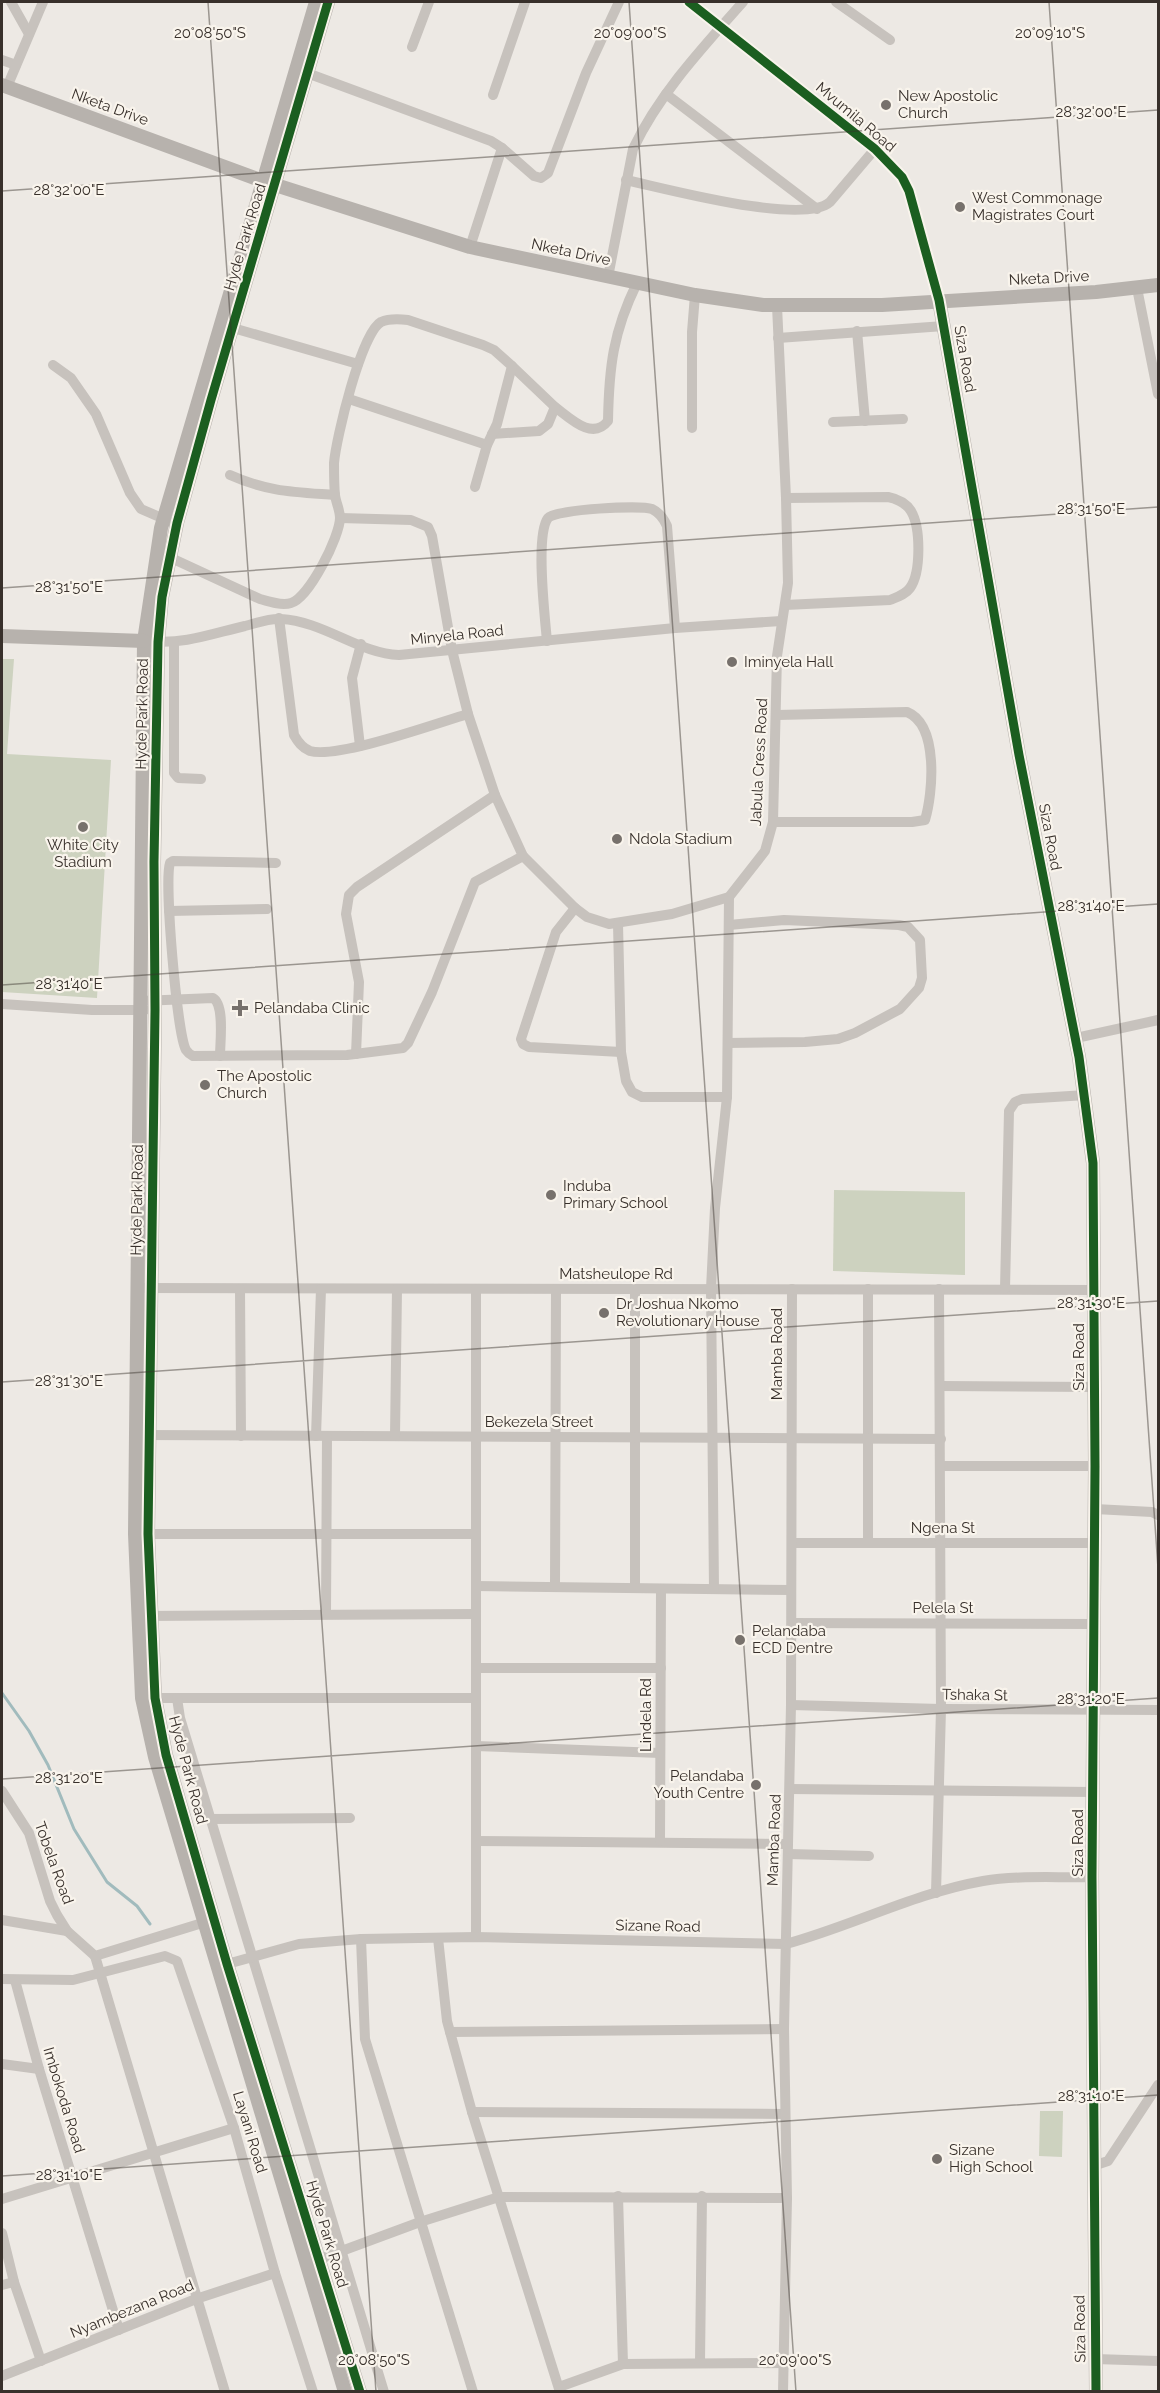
<svg xmlns="http://www.w3.org/2000/svg" width="1160" height="2393" font-family="Raleway,sans-serif">
<rect width="100%" height="100%" fill="#ede9e4"/>
<g fill="#cdd2bf">
<path d="M 2,659 L 14,659 L 7,754 L 111,760 L 97,998 L 2,992 Z"/>
<path d="M 834,1190 L 965,1192 L 965,1275 L 833,1271 Z"/>
<path d="M 1040,2111 L 1063,2111 L 1062,2157 L 1039,2156 Z"/>
</g>
<g fill="none" stroke-linecap="round" stroke-linejoin="round">
<path stroke="#a1bbbd" stroke-width="3" d="M 2,1693 L 29,1731 L 48,1765 L 74,1829 L 107,1882 L 137,1906 L 150,1924"/>
<g stroke="#c7c2bd" stroke-width="10">
<path d="M 11,2 L 29,34"/>
<path d="M 689,2 L 875,149 L 902,177 L 909,191 L 939,300"/>
<path d="M 836,2 L 890,40"/>
<path d="M 412,47 L 429,2"/>
<path d="M 2,60 L 16,65"/>
<path d="M 307,73 L 491,141 L 502,148 L 470,247"/>
<path d="M 7,87 L 43,2"/>
<path d="M 666,94 L 817,209"/>
<path d="M 493,95 L 525,2"/>
<path d="M 502,148 L 534,176 L 541,178 L 548,173 L 586,73 L 619,2"/>
<path d="M 626,180 C 664,188 803,226 830,202 L 875,149"/>
<path d="M 608,277 L 633,149 C 659,94 703,47 743,2"/>
<path d="M 1137,288 L 1158,394"/>
<path d="M 226,326 L 358,364"/>
<path d="M 857,331 L 865,421"/>
<path d="M 778,338 L 944,326"/>
<path d="M 53,365 L 71,378 L 96,414 L 130,493 L 141,509 L 171,522"/>
<path d="M 349,399 L 487,445"/>
<path d="M 555,407 C 570,418 592,441 608,421 C 609,367 613,332 637,283"/>
<path d="M 833,422 L 903,419"/>
<path d="M 692,428 L 692,332 L 695,295"/>
<path d="M 492,434 L 539,431 L 548,424 L 555,407 L 512,366"/>
<path d="M 230,475 C 268,492 295,492 335,495"/>
<path d="M 340,518 L 411,520 L 428,527 L 432,536 L 452,650 L 468,714 L 495,795 L 523,856 L 575,908 L 587,917 L 609,924 L 672,914 L 729,897 L 765,851 L 773,822 L 777,656 L 788,583 L 786,498 L 777,306"/>
<path d="M 169,557 L 260,599 C 270,602 282,606 291,603 C 309,598 340,536 340,518 C 340,510 336,503 335,495 C 334,485 334,474 334,463 C 336,439 361,333 381,322 C 390,318 400,319 408,320 L 483,345 L 494,350 L 512,366 L 497,424 L 487,445 L 475,487"/>
<path d="M 785,605 L 890,600 C 897,597 905,595 910,588 C 921,573 921,528 911,511 C 906,503 898,499 888,497 L 786,498"/>
<path d="M 279,618 L 294,735 C 298,742 302,748 310,751 C 338,759 437,723 468,714"/>
<path d="M 150,641 C 183,645 214,633 245,626 C 257,623 269,618 281,619 C 323,621 360,654 399,655 L 675,628 L 781,621"/>
<path d="M 547,641 C 545,618 535,535 548,518 C 556,509 641,505 652,509 C 660,513 664,519 667,526 L 675,628"/>
<path d="M 174,642 L 174,773 L 178,778 L 201,779"/>
<path d="M 360,746 L 352,678 L 361,644"/>
<path d="M 773,822 L 912,822 L 925,820 C 933,793 939,725 907,712 L 777,715"/>
<path d="M 276,863 L 173,861 L 170,863 C 164,881 177,1034 186,1050 C 188,1053 189,1054 193,1056 L 347,1055 L 403,1048 L 408,1043 L 432,992 L 475,882 L 523,856"/>
<path d="M 575,908 L 556,932 L 521,1039 L 523,1044 L 529,1047 L 621,1052"/>
<path d="M 169,911 L 267,909"/>
<path d="M 618,924 L 621,1052 L 626,1081 L 632,1092 L 642,1097 L 727,1097"/>
<path d="M 141,1001 L 213,998 C 225,1005 220,1042 220,1056"/>
<path d="M 2,1004 L 92,1010 L 145,1010"/>
<path d="M 1076,1038 L 1158,1020"/>
<path d="M 728,1043 L 805,1042 L 838,1039 L 855,1033 L 900,1009 L 919,988 L 922,978 L 920,940 L 908,927 L 899,925 L 784,920 L 729,925"/>
<path d="M 356,1054 L 359,982 L 346,914 L 349,895 L 357,887 L 495,795"/>
<path d="M 143,1288 L 1094,1290"/>
<path d="M 240,1289 L 241,1436"/>
<path d="M 635,1289 L 635,1588"/>
<path d="M 868,1289 L 868,1543"/>
<path d="M 1005,1289 L 1009,1111 L 1015,1102 L 1022,1099 L 1086,1095"/>
<path d="M 941,1386 L 1094,1387"/>
<path d="M 143,1435 L 941,1439"/>
<path d="M 316,1436 L 321,1289"/>
<path d="M 395,1436 L 397,1289"/>
<path d="M 941,1466 L 1095,1466"/>
<path d="M 1095,1509 L 1152,1512 L 1158,1515"/>
<path d="M 140,1534 L 476,1534"/>
<path d="M 792,1543 L 1094,1543"/>
<path d="M 476,1586 L 791,1590"/>
<path d="M 555,1587 L 556,1289"/>
<path d="M 714,1589 L 711,1289 L 715,1208 L 727,1097 L 729,897"/>
<path d="M 326,1614 L 327,1436"/>
<path d="M 146,1616 L 476,1614"/>
<path d="M 792,1623 L 1093,1624"/>
<path d="M 476,1668 L 661,1668"/>
<path d="M 149,1698 L 476,1698"/>
<path d="M 177,1698 L 180,1718 L 384,2392"/>
<path d="M 791,1705 L 941,1709 L 1158,1710"/>
<path d="M 476,1746 L 660,1753"/>
<path d="M 790,1789 L 1093,1792"/>
<path d="M 2,1791 L 29,1833 L 50,1901 L 57,1915 L 67,1931 L 95,1956 L 212,1920"/>
<path d="M 210,1819 L 350,1818"/>
<path d="M 476,1841 L 788,1844"/>
<path d="M 660,1841 L 661,1589"/>
<path d="M 788,1854 L 869,1856"/>
<path d="M 936,1893 L 941,1709 L 939,1289"/>
<path d="M 2,1920 L 67,1931"/>
<path d="M 476,1937 L 476,1289"/>
<path d="M 438,1938 L 447,2021 L 472,2112 L 560,2392"/>
<path d="M 361,1939 L 365,2039 L 473,2392"/>
<path d="M 95,1956 L 225,2392"/>
<path d="M 220,1966 L 299,1944 L 361,1939 L 476,1937 L 786,1944 C 852,1926 915,1893 983,1881 C 1018,1875 1056,1878 1092,1877"/>
<path d="M 2,1979 L 73,1980 L 165,1956 L 177,1961 L 234,2128 L 275,2273 L 313,2392"/>
<path d="M 15,1980 L 39,2069 L 119,2330"/>
<path d="M 450,2032 L 784,2029"/>
<path d="M 2,2064 L 39,2069"/>
<path d="M 472,2112 L 784,2114"/>
<path d="M 1093,2166 L 1108,2161 L 1158,2085"/>
<path d="M 618,2196 L 623,2364"/>
<path d="M 2,2199 L 234,2128"/>
<path d="M 2,2233 L 14,2282 L 41,2361"/>
<path d="M 320,2259 L 420,2222 L 499,2197 L 787,2198"/>
<path d="M 2,2285 L 14,2282"/>
<path d="M 1095,2359 L 1158,2361"/>
<path d="M 700,2362 L 702,2196"/>
<path d="M 2,2376 L 196,2299 L 275,2273"/>
<path d="M 559,2387 L 623,2364 L 783,2363"/>
<path d="M 783,2392 L 787,2198 L 784,2029 L 791,1705 L 792,1289"/>
</g>
<g stroke="#b7b2ad" stroke-width="14">
<path d="M 316,2 L 161,528 L 144,641 L 135,1534 L 142,1698 L 155,1757 L 345,2392"/>
<path d="M 328,2 L 211,400 L 177,523 L 162,597 L 158,642 L 154,862 L 155,1010 L 148,1534 L 155,1698 L 166,1755 L 227,1964 L 360,2392"/>
<path d="M 2,85 L 263,181 L 470,247 L 695,295 L 763,305 L 882,305 L 1096,292 L 1158,285"/>
<path d="M 939,300 L 1019,755 L 1079,1057 L 1093,1163 L 1095,1466 L 1092,1877 L 1096,2392"/>
<path d="M 2,636 L 144,641"/>
</g>
<g stroke="#f9f4ec" stroke-width="13">
<g id="cycleway">
<path d="M 328,2 L 211,400 L 177,523 L 162,597 L 158,642 L 154,862 L 155,1010 L 148,1534 L 155,1698 L 166,1755 L 227,1964 L 360,2392"/>
<path d="M 689,2 L 875,149 L 902,177 L 909,191 L 939,300 L 1019,755 L 1079,1057 L 1093,1163 L 1095,1466 L 1092,1877 L 1096,2392"/>
</g>
</g>
<use href="#cycleway" stroke="#1b5e20" stroke-width="9"/>
</g>
<path fill="none" stroke="#38302b" stroke-width="1.5" stroke-opacity="0.45" d="M 208,2 L 376,2392M 629,2 L 796,2392M 1049,2 L 1158,1568M 2,191 L 1158,110M 2,588 L 1158,507M 2,985 L 1158,904M 2,1382 L 1158,1301M 2,1779 L 1158,1698M 2,2176 L 1158,2095"/>
<g fill="#77716c" stroke="#f9f4ec" stroke-width="2">
<circle cx="886" cy="105" r="6"/>
<circle cx="960" cy="207" r="6"/>
<circle cx="732" cy="662" r="6"/>
<circle cx="83" cy="827" r="6"/>
<circle cx="617" cy="839" r="6"/>
<path d="M237 999h6v6h6v6h-6v6h-6v-6h-6v-6h6z"/>
<circle cx="205" cy="1085" r="6"/>
<circle cx="551" cy="1195" r="6"/>
<circle cx="604" cy="1313" r="6"/>
<circle cx="740" cy="1640" r="6"/>
<circle cx="756" cy="1785" r="6"/>
<circle cx="937" cy="2159" r="6"/>
</g>
<g text-anchor="middle" stroke-width="4.5" stroke-linejoin="round" paint-order="stroke">
<g font-size="15" fill="#38302b" stroke="#f9f4ec" text-anchor="start">
<text x="898" y="101">New Apostolic<tspan x="898" dy="17">Church</tspan></text>
<text x="972" y="203">West Commonage<tspan x="972" dy="17">Magistrates Court</tspan></text>
<text x="744" y="667">Iminyela Hall</text>
<text x="629" y="844">Ndola Stadium</text>
<text x="83" y="850" text-anchor="middle">White City<tspan x="83" dy="17">Stadium</tspan></text>
<text x="254" y="1013">Pelandaba Clinic</text>
<text x="217" y="1081">The Apostolic<tspan x="217" dy="17">Church</tspan></text>
<text x="563" y="1191">Induba<tspan x="563" dy="17">Primary School</tspan></text>
<text x="616" y="1309">Dr Joshua Nkomo<tspan x="616" dy="17">Revolutionary House</tspan></text>
<text x="752" y="1636">Pelandaba<tspan x="752" dy="17">ECD Dentre</tspan></text>
<text x="744" y="1781" text-anchor="end">Pelandaba<tspan x="744" dy="17">Youth Centre</tspan></text>
<text x="949" y="2155">Sizane<tspan x="949" dy="17">High School</tspan></text>
</g>
<g font-size="15" fill="#38302b" stroke="#f9f4ec">
<text transform="translate(110 107) rotate(20)" y="5">Nketa Drive</text>
<text transform="translate(856 117) rotate(40)" y="5">Mvumila Road</text>
<text transform="translate(245 237) rotate(-73)" y="5">Hyde Park Road</text>
<text transform="translate(571 252) rotate(12)" y="5">Nketa Drive</text>
<text transform="translate(1049 278) rotate(-3)" y="5">Nketa Drive</text>
<text transform="translate(965 359) rotate(80)" y="5">Siza Road</text>
<text transform="translate(457 635) rotate(-6)" y="5">Minyela Road</text>
<text transform="translate(142 714) rotate(-89)" y="5">Hyde Park Road</text>
<text transform="translate(759 762) rotate(-87)" y="5">Jabula Cress Road</text>
<text transform="translate(1050 837) rotate(79)" y="5">Siza Road</text>
<text transform="translate(137 1200) rotate(-89)" y="5">Hyde Park Road</text>
<text x="616" y="1279">Matsheulope Rd</text>
<text transform="translate(777 1354) rotate(-90)" y="5">Mamba Road</text>
<text transform="translate(1079 1357) rotate(-90)" y="5">Siza Road</text>
<text x="539" y="1427">Bekezela Street</text>
<text x="943" y="1533">Ngena St</text>
<text x="943" y="1613">Pelela St</text>
<text transform="translate(975 1695) rotate(1)" y="5">Tshaka St</text>
<text transform="translate(646 1715) rotate(-90)" y="5">Lindela Rd</text>
<text transform="translate(188 1770) rotate(75)" y="5">Hyde Park Road</text>
<text transform="translate(774 1840) rotate(-88)" y="5">Mamba Road</text>
<text transform="translate(1078 1843) rotate(-90)" y="5">Siza Road</text>
<text transform="translate(54 1863) rotate(70)" y="5">Tobela Road</text>
<text transform="translate(658 1926) rotate(1)" y="5">Sizane Road</text>
<text transform="translate(64 2100) rotate(73)" y="5">Imbokoda Road</text>
<text transform="translate(250 2132) rotate(73)" y="5">Layani Road</text>
<text transform="translate(327 2234) rotate(73)" y="5">Hyde Park Road</text>
<text transform="translate(132 2309) rotate(-22)" y="5">Nyambezana Road</text>
<text transform="translate(1080 2329) rotate(-91)" y="5">Siza Road</text>
</g>
</g>
<g font-size="15" text-anchor="middle" fill="#38302b" stroke="#f9f4ec" stroke-width="4.5" stroke-linejoin="round" paint-order="stroke">
<text x="210" y="38">20°08'50"S</text>
<text x="630" y="38">20°09'00"S</text>
<text x="1050" y="38">20°09'10"S</text>
<text x="1091" y="117">28°32'00"E</text>
<text x="69" y="195">28°32'00"E</text>
<text x="1091" y="514">28°31'50"E</text>
<text x="69" y="592">28°31'50"E</text>
<text x="1091" y="911">28°31'40"E</text>
<text x="69" y="989">28°31'40"E</text>
<text x="1091" y="1308">28°31'30"E</text>
<text x="69" y="1386">28°31'30"E</text>
<text x="1091" y="1704">28°31'20"E</text>
<text x="69" y="1783">28°31'20"E</text>
<text x="1091" y="2101">28°31'10"E</text>
<text x="69" y="2180">28°31'10"E</text>
<text x="374" y="2365">20°08'50"S</text>
<text x="795" y="2365">20°09'00"S</text>
</g>
<rect width="1160" height="2393" fill="none" stroke="#38302b" stroke-width="6"/>
</svg>
